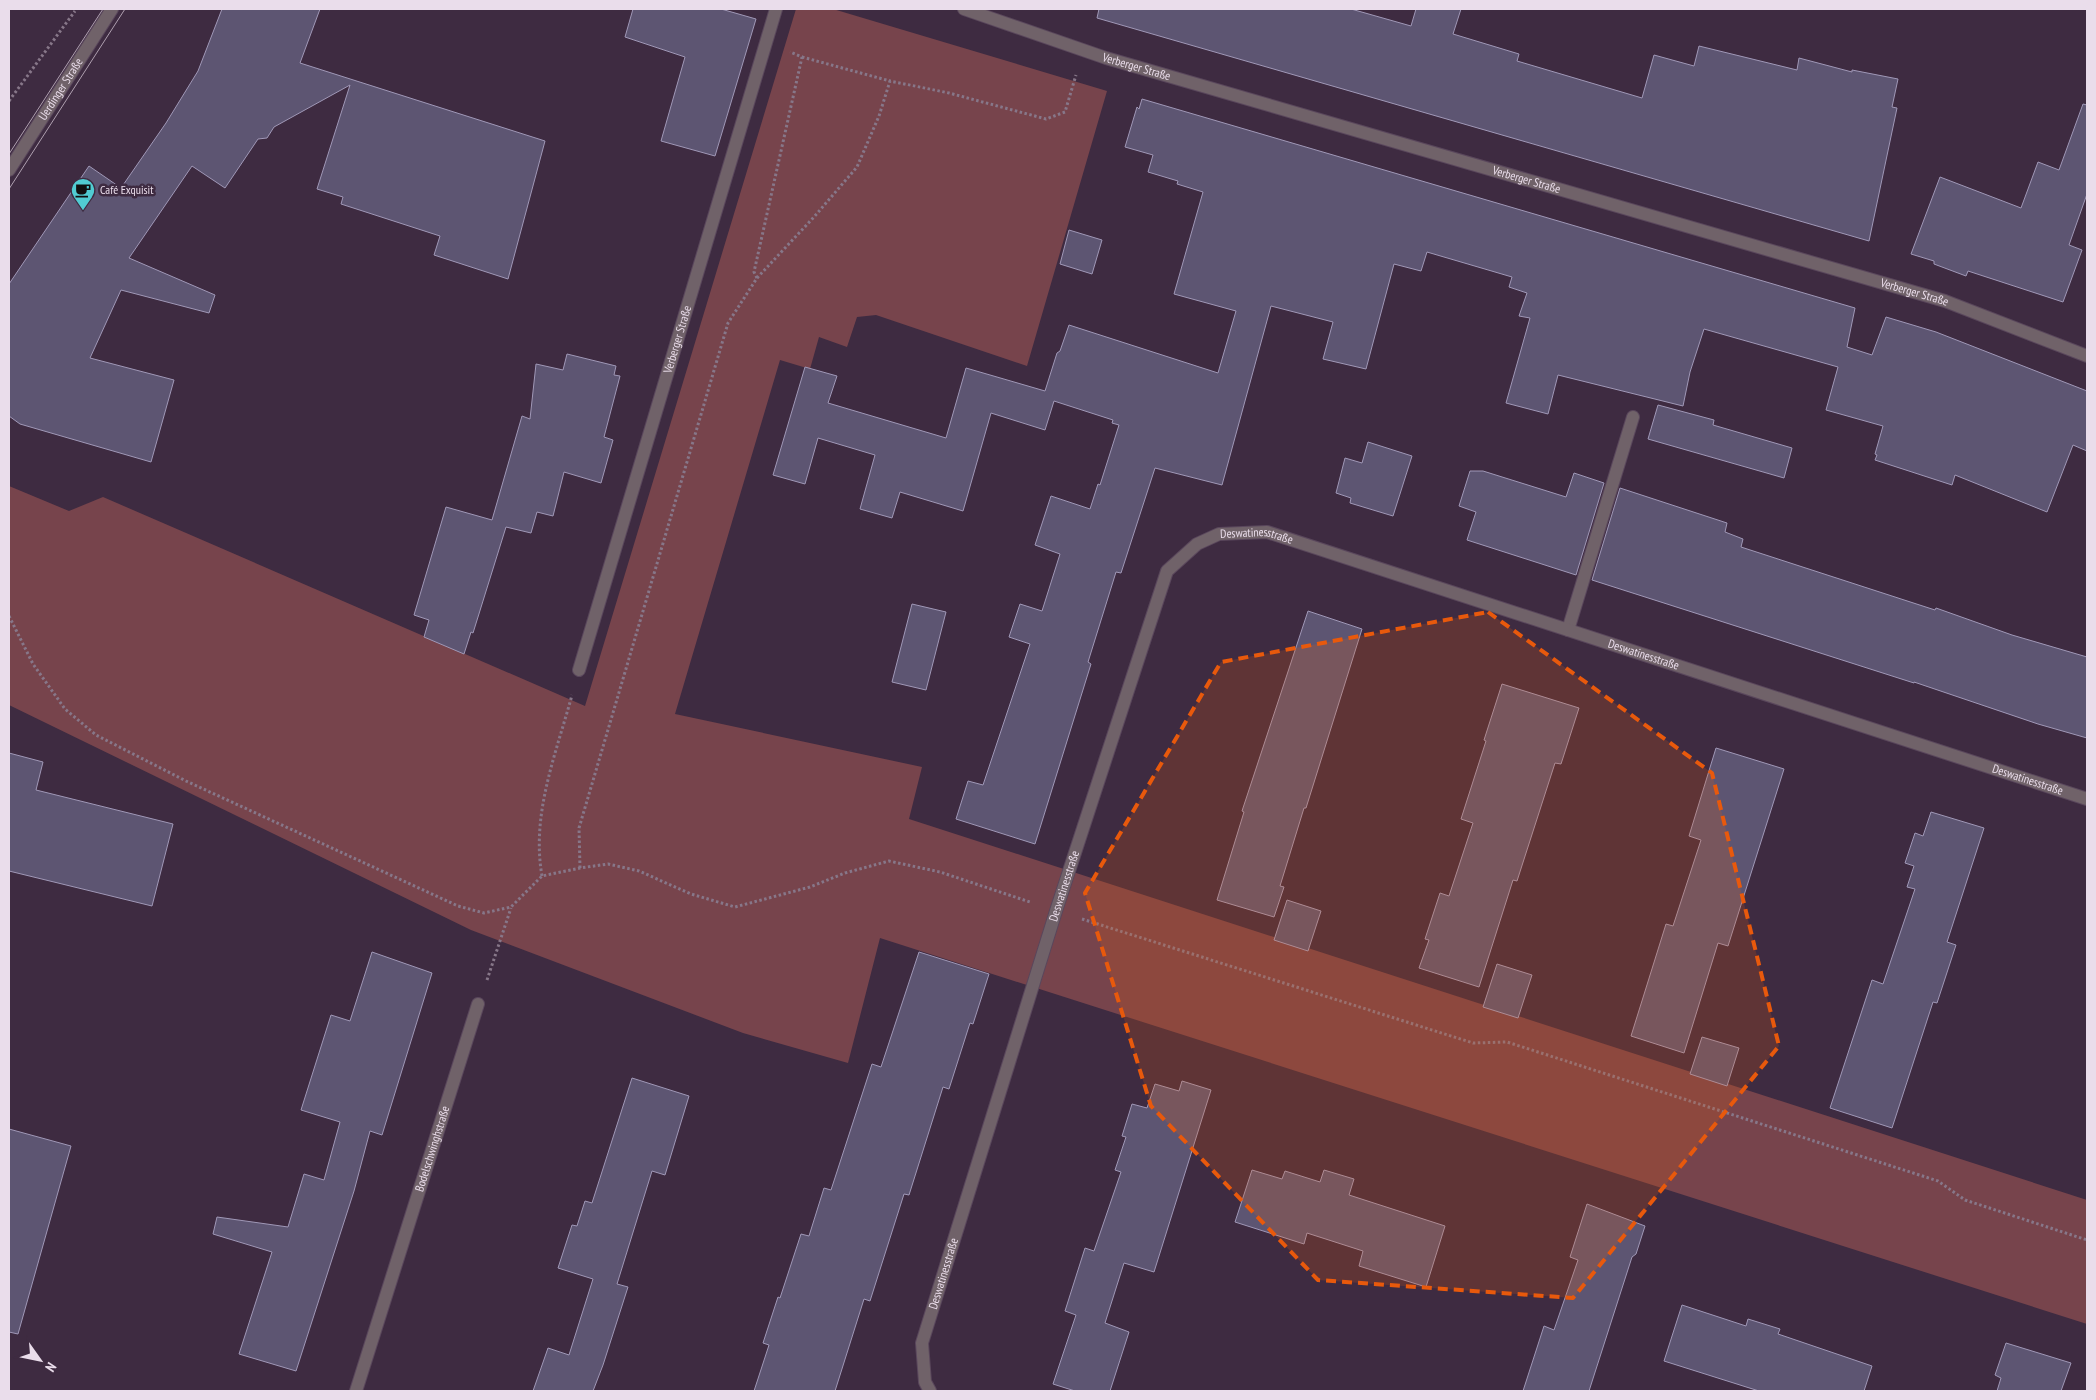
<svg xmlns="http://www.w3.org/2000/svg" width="2096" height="1400" font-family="'PT Sans Narrow',sans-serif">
<rect width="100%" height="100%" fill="#3e2b41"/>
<path fill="#77444c" d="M 796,9 L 833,9 L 1107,91 L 1027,366 L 876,315 L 857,317 L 847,347 L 819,337 L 810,369 L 780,360 L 675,714 L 922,767 L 909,819 L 2087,1200 L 2087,1324 L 880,938 L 848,1063 L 743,1033 L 471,930 L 9,705 L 9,486 L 69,511 L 103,497 L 585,706 Z"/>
<g fill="#5d5572" stroke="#a098b7">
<path d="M 222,9 L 320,9 L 300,63 L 545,141 L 508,279 L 434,255 L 440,236 L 341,204 L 343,197 L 317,189 L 350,85 L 274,127 L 267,138 L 258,139 L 225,188 L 192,166 L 129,258 L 215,295 L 209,313 L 121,290 L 90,358 L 174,380 L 151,462 L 20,424 L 9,416 L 9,284 L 89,166 L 121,188 L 166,123 L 198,71 Z"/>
<path d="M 633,9 L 721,9 L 756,19 L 715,156 L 661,141 L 685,57 L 625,37 Z"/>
<path d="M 1099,9 L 1351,9 L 1411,26 L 1416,9 L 1461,9 L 1453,34 L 1519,54 L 1517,61 L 1642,98 L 1654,55 L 1694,66 L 1699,46 L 1797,70 L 1799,58 L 1852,72 L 1852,70 L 1898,79 L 1892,107 L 1897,108 L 1869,241 L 1097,18 Z"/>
<path d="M 1142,99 L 1855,308 L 1847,347 L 1872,355 L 1886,317 L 1936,332 L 2087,391 L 2087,451 L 2073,445 L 2047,512 L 1955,475 L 1952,485 L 1875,460 L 1877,455 L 1875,454 L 1883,426 L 1826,410 L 1838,367 L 1704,329 L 1690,372 L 1683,406 L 1558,375 L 1548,414 L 1506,403 L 1530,318 L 1519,316 L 1527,293 L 1509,287 L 1512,277 L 1427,252 L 1421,271 L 1394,264 L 1366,369 L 1323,359 L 1333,322 L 1271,306 L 1222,485 L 1155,468 L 1121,573 L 1116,572 L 1088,662 L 1091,664 L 1035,844 L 956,819 L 968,781 L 983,785 L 1030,644 L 1009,637 L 1020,604 L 1042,611 L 1060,554 L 1035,545 L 1051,496 L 1090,509 L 1098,484 L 1100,485 L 1119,425 L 1112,423 L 1113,420 L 1054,401 L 1045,430 L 991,413 L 963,511 L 900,492 L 892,518 L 860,509 L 875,455 L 818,438 L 805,484 L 773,475 L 805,367 L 837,376 L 828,403 L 946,438 L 966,368 L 1045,391 L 1057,353 L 1060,351 L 1069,325 L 1218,373 L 1236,311 L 1174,294 L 1203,192 L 1177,184 L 1178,181 L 1148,172 L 1153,155 L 1125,147 L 1137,107 L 1139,109 Z"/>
<path d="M 2083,104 L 2087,105 L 2087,194 L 2069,245 L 2082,250 L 2063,302 L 1968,271 L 1966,276 L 1934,264 L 1934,261 L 1911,254 L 1940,177 L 2021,208 L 2038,162 L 2059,170 Z"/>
<path d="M 1069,230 L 1102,240 L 1092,274 L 1060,264 Z"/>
<path d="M 567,354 L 616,366 L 614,375 L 620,376 L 604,437 L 613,440 L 601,483 L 564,472 L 553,516 L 537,512 L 531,533 L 506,527 L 473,633 L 471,632 L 464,654 L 424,637 L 429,620 L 414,615 L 446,507 L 492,520 L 522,416 L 530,419 L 536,364 L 563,370 Z"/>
<path d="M 1658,405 L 1714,420 L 1713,425 L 1792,448 L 1784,478 L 1648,439 Z"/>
<path d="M 1368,442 L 1412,456 L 1393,516 L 1350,503 L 1351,498 L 1336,493 L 1345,458 L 1362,463 Z"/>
<path d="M 1470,471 L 1483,471 L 1566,497 L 1574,473 L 1604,483 L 1576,575 L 1467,540 L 1476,512 L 1459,506 Z"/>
<path d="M 1620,488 L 1727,523 L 1725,532 L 1743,539 L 1741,547 L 1935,610 L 1936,608 L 2012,635 L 2087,657 L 2087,738 L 2038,724 L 1914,682 L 1914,683 L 1592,580 Z"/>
<path d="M 912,604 L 946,612 L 926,690 L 892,682 Z"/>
<path d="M 1308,611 L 1362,629 L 1306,808 L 1304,808 L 1280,886 L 1284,887 L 1274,917 L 1217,900 L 1244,812 L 1242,811 Z"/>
<path d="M 1502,684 L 1579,708 L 1561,764 L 1555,763 L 1517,881 L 1513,880 L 1479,987 L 1419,968 L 1429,940 L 1425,939 L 1440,893 L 1449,896 L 1473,823 L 1461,819 L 1486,741 L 1484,740 Z"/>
<path d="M 1716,748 L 1784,769 L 1728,946 L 1718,943 L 1684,1053 L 1631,1036 L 1666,924 L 1673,926 L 1701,840 L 1689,836 Z"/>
<path d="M 9,753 L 43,762 L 36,790 L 173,824 L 152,906 L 9,871 Z"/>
<path d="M 1931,812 L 1984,828 L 1947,942 L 1956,945 L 1937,1003 L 1933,1002 L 1892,1128 L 1830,1108 L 1872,980 L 1883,984 L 1915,889 L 1907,887 L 1914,866 L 1905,863 L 1915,833 L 1923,836 Z"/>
<path d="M 1287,900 L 1321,911 L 1308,951 L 1274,940 Z"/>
<path d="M 372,952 L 432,973 L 382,1135 L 370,1131 L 354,1191 L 296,1371 L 239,1354 L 272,1252 L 213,1234 L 217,1217 L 288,1227 L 304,1174 L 324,1180 L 340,1122 L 301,1110 L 331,1015 L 350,1021 Z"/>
<path d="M 919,952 L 989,974 L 973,1024 L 970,1023 L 949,1089 L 943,1087 L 909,1195 L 904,1194 L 870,1301 L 864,1299 L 835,1391 L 754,1391 L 769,1345 L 763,1343 L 778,1297 L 780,1298 L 801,1234 L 809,1236 L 824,1188 L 831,1190 L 872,1064 L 881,1067 Z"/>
<path d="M 1497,964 L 1532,975 L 1518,1018 L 1483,1007 Z"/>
<path d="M 1702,1037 L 1739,1048 L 1727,1086 L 1690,1074 Z"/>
<path d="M 632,1078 L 689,1096 L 665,1175 L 652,1171 L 617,1284 L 628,1287 L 603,1365 L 593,1391 L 533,1391 L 548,1348 L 569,1355 L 593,1279 L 558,1268 L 572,1225 L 577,1226 L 585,1201 L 592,1203 Z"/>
<path d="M 1182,1081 L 1211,1090 L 1154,1272 L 1124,1263 L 1105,1323 L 1129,1332 L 1110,1391 L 1075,1391 L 1053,1384 L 1076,1315 L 1065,1311 L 1085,1248 L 1094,1251 L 1121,1172 L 1115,1170 L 1126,1137 L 1122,1136 L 1132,1104 L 1147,1108 L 1155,1084 L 1179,1091 Z"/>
<path d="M 9,1129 L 71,1146 L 18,1334 L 9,1332 Z"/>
<path d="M 1252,1170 L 1282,1179 L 1285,1171 L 1320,1182 L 1324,1170 L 1354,1179 L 1349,1195 L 1445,1226 L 1426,1287 L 1359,1266 L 1363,1251 L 1307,1233 L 1304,1244 L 1235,1222 Z"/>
<path d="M 1587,1204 L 1645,1226 L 1636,1254 L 1632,1257 L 1589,1391 L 1523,1391 L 1544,1326 L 1554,1330 L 1578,1260 L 1570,1257 Z"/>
<path d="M 1682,1305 L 1746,1326 L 1748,1319 L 1780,1329 L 1778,1334 L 1872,1366 L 1864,1391 L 1759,1391 L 1664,1361 Z"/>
<path d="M 2006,1343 L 2071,1363 L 2061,1391 L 1997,1391 L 2001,1378 L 1995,1375 Z"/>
</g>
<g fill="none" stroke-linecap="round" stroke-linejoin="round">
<g stroke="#5a475c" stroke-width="14">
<g id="minor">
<path id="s1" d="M 964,9 L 1106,58 L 1945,301 L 2087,356"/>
<path id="s2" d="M 9,170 L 112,9"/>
<path d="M 1568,630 L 1633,417"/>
<path id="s3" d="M 579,670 L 776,9"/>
<path id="s4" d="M 356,1391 L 478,1004"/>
<path id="s5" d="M 930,1391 L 925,1382 L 922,1343 L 1056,911 L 1167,571 L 1197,544 L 1219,534 L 1267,532 L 2087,799"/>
</g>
</g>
<g stroke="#877789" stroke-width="3" stroke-dasharray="2.5 2.5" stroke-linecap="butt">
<path d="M 802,57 L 890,81"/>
<path d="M 9,101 L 75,11"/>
<path d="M 757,278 L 814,217 L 857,167 L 879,116 L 890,81 L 949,93 L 1046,119 L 1065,112 L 1076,75"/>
<path d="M 9,616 L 33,664 L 65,709 L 96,735 L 186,781 L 458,906 L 484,913 L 511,907 L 542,876 L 580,868 L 608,864 L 639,871 L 691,894 L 735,907 L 810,887 L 845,873 L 889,861 L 940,872 L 1030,902"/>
<path d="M 580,868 L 579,828 L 728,323 L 757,278 L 754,272 L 802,57 L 790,52"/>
<path d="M 542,876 C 531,814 556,754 572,695"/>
<path d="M 1082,919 L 1473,1043 L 1507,1042 L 1938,1181 L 1965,1200 L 2087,1240"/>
<path d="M 487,980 L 511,908"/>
</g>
<use href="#minor" stroke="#706269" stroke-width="12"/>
<g stroke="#ae9faf" stroke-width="1">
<path d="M 9,154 L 103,9"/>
<path d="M 9,189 L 125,9"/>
</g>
</g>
<path fill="#e8590c" fill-opacity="0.2" stroke="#e8590c" stroke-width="4" stroke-dasharray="10 6" stroke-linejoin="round" d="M 1488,612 L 1712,773 L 1779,1046 L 1573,1298 L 1318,1280 L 1151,1106 L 1085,893 L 1221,662 Z"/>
<defs>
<g id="cafe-pin" transform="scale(1.25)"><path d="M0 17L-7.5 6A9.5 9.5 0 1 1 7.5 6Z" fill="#51ccd2" stroke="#3e2b41"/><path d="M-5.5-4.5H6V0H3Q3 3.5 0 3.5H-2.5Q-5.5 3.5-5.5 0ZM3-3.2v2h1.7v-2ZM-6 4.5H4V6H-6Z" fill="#111"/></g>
</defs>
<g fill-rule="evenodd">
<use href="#cafe-pin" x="83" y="190"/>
</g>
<g text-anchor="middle" stroke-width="5" stroke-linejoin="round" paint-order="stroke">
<g font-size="12" fill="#eaddeb" stroke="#3e2b41">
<text dy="4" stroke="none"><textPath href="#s1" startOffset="182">Verberger Straße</textPath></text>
<text dy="4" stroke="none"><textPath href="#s2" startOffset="96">Uerdinger Straße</textPath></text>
<text dy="4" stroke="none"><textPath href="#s1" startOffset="588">Verberger Straße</textPath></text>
<text dy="4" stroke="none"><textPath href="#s1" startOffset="992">Verberger Straße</textPath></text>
<text dy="4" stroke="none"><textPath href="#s3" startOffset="345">Verberger Straße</textPath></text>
<text dy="4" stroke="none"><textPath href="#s5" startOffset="962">Deswatinesstraße</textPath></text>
<text dy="4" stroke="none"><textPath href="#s5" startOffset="1368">Deswatinesstraße</textPath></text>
<text dy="4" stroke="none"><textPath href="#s5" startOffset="1772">Deswatinesstraße</textPath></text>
<text dy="4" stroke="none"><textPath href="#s5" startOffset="528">Deswatinesstraße</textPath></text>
<text dy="4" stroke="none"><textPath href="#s4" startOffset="254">Bodelschwinghstraße</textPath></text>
<text dy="4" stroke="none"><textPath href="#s5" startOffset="122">Deswatinesstraße</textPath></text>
</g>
<g font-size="12" fill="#eaddeb" stroke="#3e2b41" text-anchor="start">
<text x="100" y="194">Café Exquisit</text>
</g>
</g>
<rect width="2096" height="1400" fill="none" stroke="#eaddeb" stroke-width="20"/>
<g transform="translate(40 1360) rotate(123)" stroke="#3e2b41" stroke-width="4" paint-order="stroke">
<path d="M0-4L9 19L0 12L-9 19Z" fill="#eaddeb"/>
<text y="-8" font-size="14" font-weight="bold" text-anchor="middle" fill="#eaddeb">N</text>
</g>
</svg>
